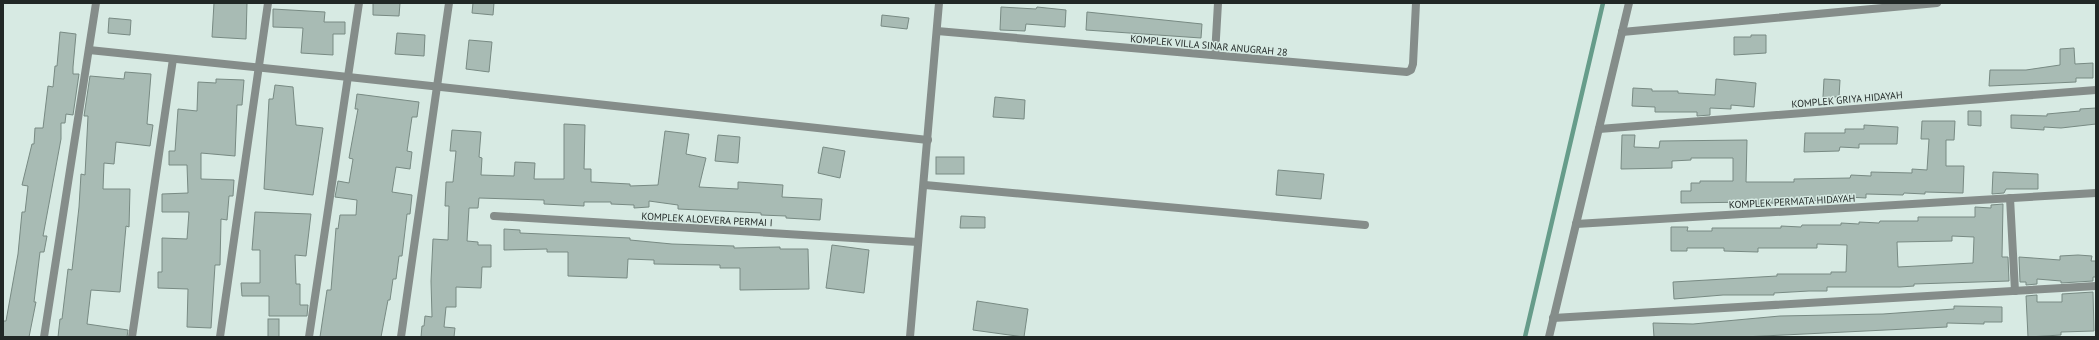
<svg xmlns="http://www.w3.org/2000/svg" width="2099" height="340" font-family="'PT Sans',sans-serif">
<rect width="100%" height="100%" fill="#d7eae3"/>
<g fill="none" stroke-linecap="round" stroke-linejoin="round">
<path stroke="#669c8a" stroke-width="4.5" d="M 1525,337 L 1603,3"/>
</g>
<g fill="#a8bbb4" stroke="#788a83" fill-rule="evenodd">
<path d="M 214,3 L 247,3 L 246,39 L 212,37 Z"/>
<path d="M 373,3 L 400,3 L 399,16 L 373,15 Z"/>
<path d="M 473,3 L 494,3 L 493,15 L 472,13 Z"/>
<path d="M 1001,7 L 1036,9 L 1037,7 L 1066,10 L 1065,27 L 1026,24 L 1025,31 L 1000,30 Z"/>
<path d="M 273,9 L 325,12 L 324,22 L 345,22 L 345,34 L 333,34 L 333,55 L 301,53 L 303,28 L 273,27 Z"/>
<path d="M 1087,12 L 1202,24 L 1201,38 L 1086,30 Z"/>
<path d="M 882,15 L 909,18 L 907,29 L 881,26 Z"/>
<path d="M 109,18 L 131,20 L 130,35 L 108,33 Z"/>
<path d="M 60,32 L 76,34 L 73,67 L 73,74 L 79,74 L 73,115 L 66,114 L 65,123 L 61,123 L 61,139 L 43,236 L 47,236 L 44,252 L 40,252 L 34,302 L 36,302 L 29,337 L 3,337 L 3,321 L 6,321 L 18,254 L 22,212 L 25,212 L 28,186 L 22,185 L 32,144 L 34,144 L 35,128 L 43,128 L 48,86 L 53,87 L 55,66 L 57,66 Z"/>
<path d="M 397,33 L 425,35 L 424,56 L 395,54 Z"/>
<path d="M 1751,35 L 1766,35 L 1766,53 L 1734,55 L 1734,37 L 1751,37 Z"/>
<path d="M 469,40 L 492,42 L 489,72 L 466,69 Z"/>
<path d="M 2074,48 L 2075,64 L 2093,63 L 2093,78 L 2076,78 L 2076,82 L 1989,86 L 1990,70 L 2026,70 L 2060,65 L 2060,49 Z"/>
<path d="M 125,72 L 151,74 L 147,124 L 153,125 L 150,146 L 116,142 L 114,164 L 104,163 L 103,189 L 130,189 L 129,227 L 126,226 L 120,292 L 91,290 L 87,324 L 128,330 L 127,337 L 58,337 L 60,319 L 62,319 L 68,269 L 72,270 L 79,207 L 81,174 L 85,175 L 88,116 L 84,116 L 90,76 L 124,79 Z"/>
<path d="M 216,79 L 244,80 L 242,105 L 237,105 L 235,156 L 201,153 L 201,179 L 234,180 L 233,196 L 229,196 L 227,220 L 221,219 L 220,265 L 215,265 L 211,328 L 187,327 L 188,289 L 158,288 L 158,272 L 162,272 L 162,238 L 187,239 L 189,212 L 162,212 L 162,194 L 188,193 L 187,165 L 169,165 L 169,151 L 175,151 L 178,109 L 197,111 L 198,82 L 216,83 Z"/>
<path d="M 1716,79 L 1756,83 L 1754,107 L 1731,105 L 1731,109 L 1710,108 L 1710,115 L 1697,116 L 1697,112 L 1655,112 L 1655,107 L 1632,106 L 1633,88 L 1652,89 L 1652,91 L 1678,91 L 1678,93 L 1715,95 Z"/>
<path d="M 1824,79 L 1840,80 L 1839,97 L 1823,97 Z"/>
<path d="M 275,85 L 293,87 L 296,125 L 323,128 L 313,195 L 264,189 L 269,99 L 273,99 Z"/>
<path d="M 357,94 L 419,102 L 417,117 L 412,117 L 407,151 L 412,152 L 410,169 L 396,167 L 392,192 L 412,195 L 410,214 L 407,214 L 402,256 L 399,256 L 396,279 L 393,279 L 390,300 L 388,300 L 381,337 L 320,337 L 327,290 L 331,290 L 336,228 L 338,229 L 340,215 L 356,215 L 357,200 L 335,197 L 338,181 L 349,183 L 353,159 L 349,158 L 358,109 L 355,109 Z"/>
<path d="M 995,97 L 1025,100 L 1024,119 L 993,117 Z"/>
<path d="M 2096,108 L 2096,124 L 2061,128 L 2044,127 L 2044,130 L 2011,128 L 2011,115 L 2047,116 L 2047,114 L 2080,111 L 2080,109 Z"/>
<path d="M 1968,111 L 1981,111 L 1981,126 L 1968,125 Z"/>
<path d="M 1922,121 L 1955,121 L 1954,140 L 1946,140 L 1946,166 L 1964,166 L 1963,193 L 1925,192 L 1925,194 L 1904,193 L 1903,195 L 1866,194 L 1866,198 L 1847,197 L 1847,201 L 1789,200 L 1789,204 L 1770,203 L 1770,205 L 1754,204 L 1754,202 L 1681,203 L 1681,191 L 1691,191 L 1691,183 L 1700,183 L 1700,181 L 1733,181 L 1733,158 L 1691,158 L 1691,160 L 1672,161 L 1672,168 L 1621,169 L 1622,135 L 1635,135 L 1634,147 L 1659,148 L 1660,141 L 1747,140 L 1746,182 L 1794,182 L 1794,179 L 1850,178 L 1851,175 L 1871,176 L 1871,172 L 1912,173 L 1912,169 L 1927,170 L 1929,139 L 1921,139 Z"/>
<path d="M 564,124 L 585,125 L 584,169 L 591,169 L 591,182 L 630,184 L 630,186 L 658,185 L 665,131 L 689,134 L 686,154 L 706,158 L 699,187 L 738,189 L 738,182 L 783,185 L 782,197 L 822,199 L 820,220 L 786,218 L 786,216 L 761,215 L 761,213 L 678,209 L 678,205 L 649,201 L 649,207 L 634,208 L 634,205 L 611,204 L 611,202 L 584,202 L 584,206 L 544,204 L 544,200 L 479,198 L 478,208 L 469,208 L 467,241 L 478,242 L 478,245 L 491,245 L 491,267 L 482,267 L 481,288 L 456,287 L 456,307 L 446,307 L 444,327 L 455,328 L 454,337 L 421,337 L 422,326 L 424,326 L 425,316 L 432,317 L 431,281 L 433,239 L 448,240 L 449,206 L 445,206 L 446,182 L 453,182 L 456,151 L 450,151 L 452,130 L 481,132 L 479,157 L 482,158 L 481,175 L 514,176 L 515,162 L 535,163 L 534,179 L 564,179 Z"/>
<path d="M 1864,125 L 1898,127 L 1897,144 L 1859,144 L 1859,148 L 1840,147 L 1839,151 L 1804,152 L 1805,133 L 1845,133 L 1845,129 L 1864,129 Z"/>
<path d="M 718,135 L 740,137 L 738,163 L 715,161 Z"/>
<path d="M 823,147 L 845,151 L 840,178 L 818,173 Z"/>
<rect x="936" y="157" width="28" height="17"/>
<path d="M 1278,170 L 1324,174 L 1321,199 L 1276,195 Z"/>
<path d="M 1993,172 L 2038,174 L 2038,189 L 2006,189 L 2004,193 L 1992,194 Z"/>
<path d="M 2003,204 L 2002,257 L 2008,257 L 2009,281 L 1914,284 L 1914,286 L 1900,287 L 1827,287 L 1827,291 L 1809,291 L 1774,293 L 1774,295 L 1723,295 L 1674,299 L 1673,282 L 1777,276 L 1777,274 L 1831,274 L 1831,272 L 1846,272 L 1847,245 L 1817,244 L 1817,248 L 1758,248 L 1758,252 L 1724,251 L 1724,248 L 1687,248 L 1687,251 L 1671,251 L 1671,227 L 1688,227 L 1687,231 L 1712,231 L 1712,228 L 1781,228 L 1781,226 L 1801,227 L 1802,225 L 1841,225 L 1841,223 L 1859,224 L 1859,222 L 1879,223 L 1880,221 L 1918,221 L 1918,217 L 1975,217 L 1975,207 L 1991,208 L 1991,205 ZM 1952,236 L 1974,237 L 1973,263 L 1898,267 L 1897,242 L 1952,241 Z"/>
<path d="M 255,212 L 311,214 L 306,256 L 295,255 L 296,284 L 300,284 L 300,305 L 308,305 L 307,316 L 269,316 L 269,296 L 242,296 L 241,283 L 260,283 L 260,250 L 252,250 Z"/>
<path d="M 961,216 L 985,217 L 985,228 L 960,228 Z"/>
<path d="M 504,229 L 520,230 L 520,233 L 630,238 L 630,240 L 672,244 L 734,246 L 734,248 L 780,247 L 780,249 L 808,249 L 809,289 L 740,290 L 740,268 L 720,268 L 720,265 L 654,264 L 654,260 L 628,259 L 627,278 L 568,276 L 568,252 L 547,252 L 547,249 L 504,250 Z"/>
<path d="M 832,245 L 869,250 L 864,293 L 826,288 Z"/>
<path d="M 2078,255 L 2092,256 L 2091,261 L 2096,261 L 2096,277 L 2093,277 L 2093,281 L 2061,283 L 2061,281 L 2037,279 L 2037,284 L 2026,285 L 2026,282 L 2020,282 L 2019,257 L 2060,260 L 2060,256 Z"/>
<path d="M 2093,292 L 2094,331 L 2061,332 L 2061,335 L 2028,337 L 2026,296 L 2037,295 L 2037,302 L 2062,302 L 2062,294 Z"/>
<path d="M 977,301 L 1028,309 L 1024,337 L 973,330 Z"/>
<path d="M 1954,306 L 2002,307 L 2002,322 L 1984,322 L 1984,324 L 1947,323 L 1947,327 L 1743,337 L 1654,337 L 1653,323 L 1693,324 L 1780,316 L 1883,314 L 1954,309 Z"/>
<rect x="268" y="319" width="11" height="18"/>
</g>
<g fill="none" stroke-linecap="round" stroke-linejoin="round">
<g stroke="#858d8a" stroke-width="8">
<path d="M 937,31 L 1407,72 L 1411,70 L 1413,64 L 1416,3"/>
<path d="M 1622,32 L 1937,3"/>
<path d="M 89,50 C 369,78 649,110 928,140"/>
<path d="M 1215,55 L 1218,3"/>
<path d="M 1599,129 L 2096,90"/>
<path d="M 925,185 L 1365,225"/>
<path d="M 2010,198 L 2015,291"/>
<path d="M 494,216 L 918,242"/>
<path d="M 1576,224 L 2096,193"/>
<path d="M 1553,318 L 2096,286"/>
<path d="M 44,337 L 96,3"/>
<path d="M 132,337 L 173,59"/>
<path d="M 220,337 L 268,3"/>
<path d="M 309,337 L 359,3"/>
<path d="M 401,337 L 449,3"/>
<path d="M 910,337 L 939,3"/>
<path d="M 1549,337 L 1629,3"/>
</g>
</g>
<g text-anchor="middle" stroke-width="3" stroke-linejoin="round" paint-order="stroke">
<g font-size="10" fill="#212826" stroke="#d7eae3">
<text transform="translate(1209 45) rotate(5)" y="4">KOMPLEK VILLA SINAR ANUGRAH 28</text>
<text transform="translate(1847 99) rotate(-5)" y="4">KOMPLEK GRIYA HIDAYAH</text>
<text transform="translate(1792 201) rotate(-3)" y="4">KOMPLEK PERMATA HIDAYAH</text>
<text transform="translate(707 219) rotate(3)" y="4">KOMPLEK ALOEVERA PERMAI I</text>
</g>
</g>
<rect width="2099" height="340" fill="none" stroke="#212826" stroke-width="8"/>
</svg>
